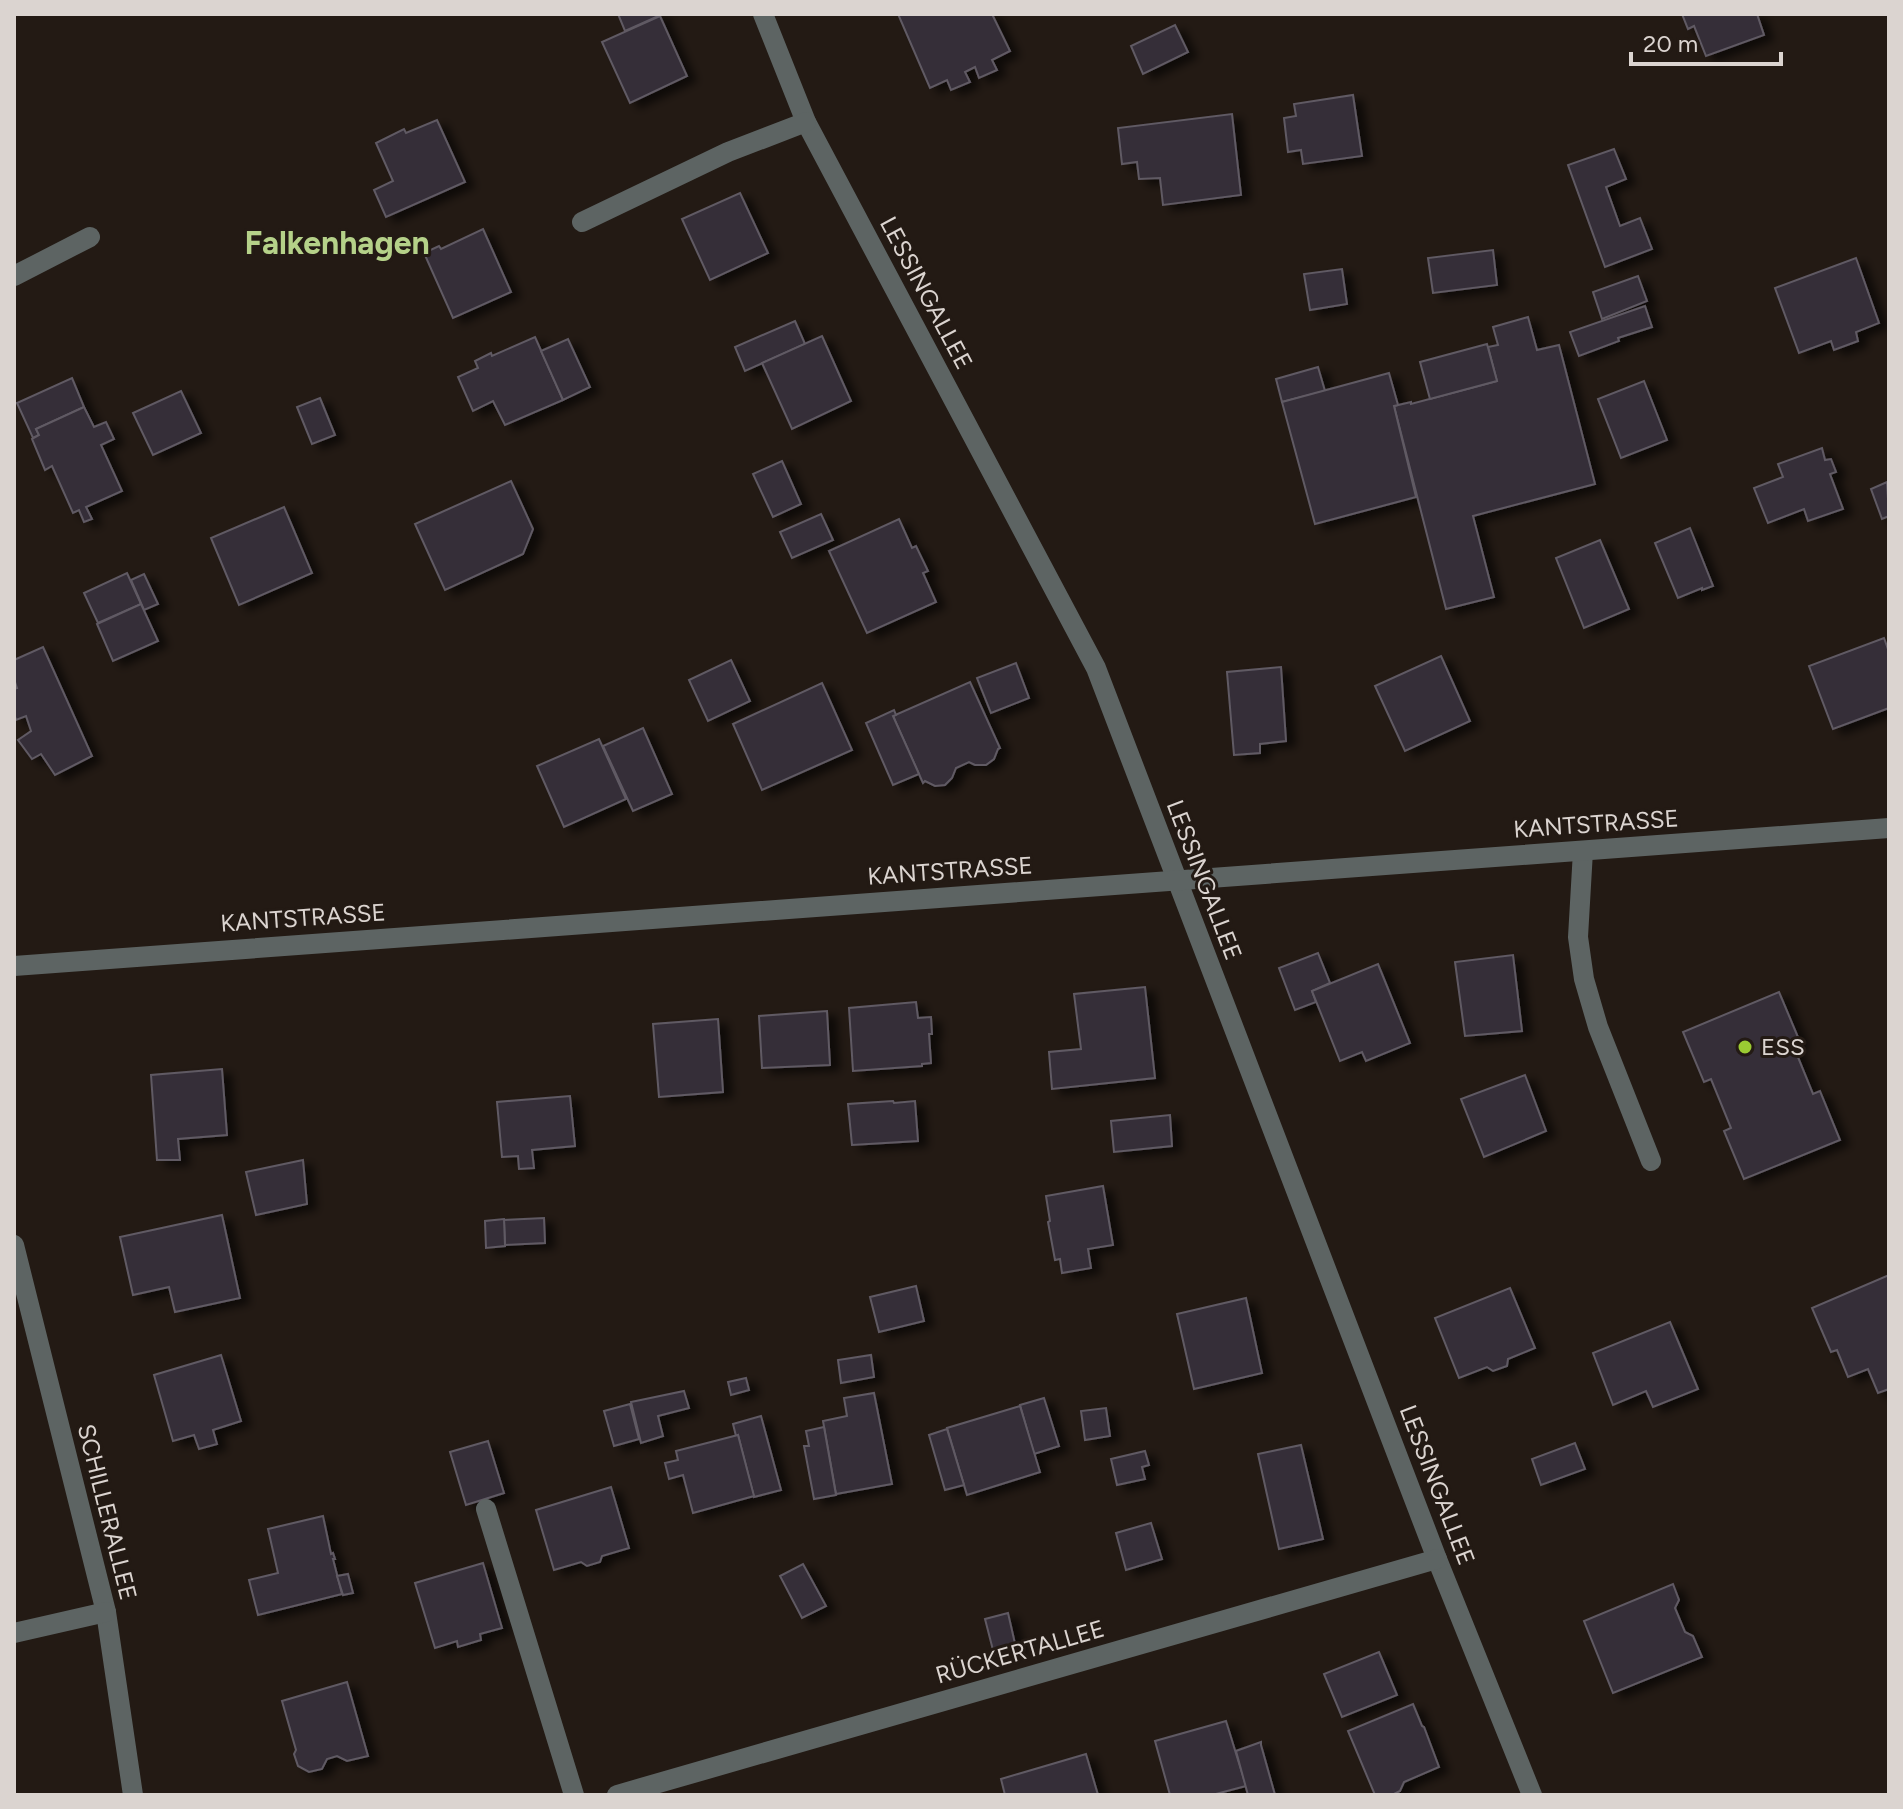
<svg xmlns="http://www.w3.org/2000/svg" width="1903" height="1809" font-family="Figtree,sans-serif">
<defs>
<filter id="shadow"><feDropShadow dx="9" dy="5" stdDeviation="4" flood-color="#0009"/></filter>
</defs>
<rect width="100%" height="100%" fill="#231a14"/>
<g fill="#342e38" stroke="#605a64" stroke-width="2" filter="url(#shadow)">
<path d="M 618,14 L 663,14 L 625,31 Z"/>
<path d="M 898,14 L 992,14 L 1010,51 L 992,60 L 997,70 L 979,78 L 975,67 L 965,72 L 970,82 L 951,90 L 947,80 L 930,88 Z"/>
<path d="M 1682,14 L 1757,14 L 1764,35 L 1706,56 L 1694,26 L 1688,29 Z"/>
<path d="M 660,16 L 687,76 L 630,103 L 602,42 Z"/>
<path d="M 1175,25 L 1188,52 L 1143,74 L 1131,46 Z"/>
<path d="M 1353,95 L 1362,156 L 1303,164 L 1301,150 L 1288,152 L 1284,118 L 1296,116 L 1294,104 Z"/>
<path d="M 1232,114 L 1241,195 L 1163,205 L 1160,178 L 1139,179 L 1137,162 L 1122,164 L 1118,128 Z"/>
<path d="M 437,120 L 465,182 L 386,217 L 374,190 L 393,181 L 376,143 L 404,129 L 406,133 Z"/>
<path d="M 1614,149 L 1626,179 L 1606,187 L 1620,226 L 1640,218 L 1652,249 L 1605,267 L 1568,165 Z"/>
<path d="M 740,193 L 768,253 L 710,280 L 682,219 Z"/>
<path d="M 483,229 L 511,292 L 453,318 L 424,253 L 439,246 L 441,249 Z"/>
<path d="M 1493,250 L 1497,285 L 1433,293 L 1428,258 Z"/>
<path d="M 1856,258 L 1879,323 L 1856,332 L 1858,341 L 1834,350 L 1831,341 L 1799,353 L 1775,288 Z"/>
<path d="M 1342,269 L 1347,304 L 1310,310 L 1304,274 Z"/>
<path d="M 1638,276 L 1647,301 L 1602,319 L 1593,292 Z"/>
<path d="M 1645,306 L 1652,327 L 1618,338 L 1619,341 L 1579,356 L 1570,332 Z"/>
<path d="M 1528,317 L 1537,350 L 1559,345 L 1595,484 L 1473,516 L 1494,597 L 1446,609 L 1394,406 L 1411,402 L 1411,404 L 1497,381 L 1488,347 L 1498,345 L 1493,327 Z"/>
<path d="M 795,321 L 805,344 L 745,371 L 735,347 Z"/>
<path d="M 822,336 L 851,401 L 792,429 L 762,363 Z"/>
<path d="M 535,337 L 563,400 L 505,425 L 493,401 L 473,411 L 458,377 L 478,368 L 475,361 L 491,353 L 492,356 Z"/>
<path d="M 568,339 L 590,387 L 563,400 L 541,351 Z"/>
<path d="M 1487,344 L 1497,381 L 1430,399 L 1420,362 Z"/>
<path d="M 1318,367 L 1325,391 L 1282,402 L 1276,379 Z"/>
<path d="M 1389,373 L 1398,405 L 1394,406 L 1416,497 L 1315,524 L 1282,402 Z"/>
<path d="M 72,378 L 84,407 L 36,429 L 39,435 L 33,438 L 17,403 Z"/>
<path d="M 1644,381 L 1667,440 L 1621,458 L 1598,399 Z"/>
<path d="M 181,391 L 201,433 L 153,455 L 133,413 Z"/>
<path d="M 320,398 L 335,435 L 312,444 L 297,407 Z"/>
<path d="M 84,407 L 94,427 L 106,422 L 114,439 L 101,445 L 122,491 L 86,507 L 92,519 L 84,522 L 79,510 L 73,513 L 52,466 L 45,470 L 32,439 L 39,435 L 36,429 Z"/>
<path d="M 1822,448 L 1825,460 L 1831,459 L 1836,472 L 1830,474 L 1843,509 L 1808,521 L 1804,509 L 1768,523 L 1754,488 L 1783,477 L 1778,464 Z"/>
<path d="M 782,461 L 801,504 L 773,517 L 753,474 Z"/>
<path d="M 511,481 L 533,529 L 523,554 L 445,590 L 415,524 Z"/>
<path d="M 1887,482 L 1889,516 L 1882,519 L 1871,489 Z"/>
<path d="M 284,507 L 312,573 L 239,605 L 211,538 Z"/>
<path d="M 821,514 L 833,540 L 792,558 L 780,532 Z"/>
<path d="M 899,519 L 912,548 L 916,546 L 928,571 L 923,573 L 936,602 L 867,633 L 829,551 Z"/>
<path d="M 1690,528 L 1713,586 L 1702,590 L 1702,588 L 1678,598 L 1655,543 Z"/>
<path d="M 1600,540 L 1629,609 L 1584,628 L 1556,558 Z"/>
<path d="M 127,573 L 141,604 L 98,623 L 84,593 Z"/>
<path d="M 144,574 L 158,604 L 144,610 L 131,580 Z"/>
<path d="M 141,604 L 158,641 L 113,661 L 97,624 Z"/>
<path d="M 1884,638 L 1889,652 L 1889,708 L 1833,729 L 1809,666 Z"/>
<path d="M 43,647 L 92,756 L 55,775 L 41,754 L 32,759 L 18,740 L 31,731 L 26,716 L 16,720 L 14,713 L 14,689 L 17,688 L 14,679 L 14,660 Z"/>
<path d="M 1441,656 L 1470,721 L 1405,751 L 1375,686 Z"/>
<path d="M 731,660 L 750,701 L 708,721 L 689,680 Z"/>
<path d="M 1016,663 L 1029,698 L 991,713 L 977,678 Z"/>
<path d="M 1281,667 L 1286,741 L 1260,744 L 1260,753 L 1234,755 L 1227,672 Z"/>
<path d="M 970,682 L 1000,748 L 998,749 L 994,759 L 986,765 L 975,765 L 969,762 L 956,768 L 952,778 L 945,785 L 935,786 L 925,781 L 923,783 L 893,716 Z"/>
<path d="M 822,683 L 852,750 L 762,790 L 733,724 Z"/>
<path d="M 894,710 L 896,715 L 893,716 L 919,774 L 893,785 L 866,723 Z"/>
<path d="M 643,728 L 672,794 L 633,811 L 603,746 Z"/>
<path d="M 599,739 L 626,799 L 564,827 L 537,766 Z"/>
<path d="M 1318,953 L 1330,983 L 1312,991 L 1316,1002 L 1295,1010 L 1279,968 Z"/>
<path d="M 1513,955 L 1522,1031 L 1465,1036 L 1455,962 Z"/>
<path d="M 1378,964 L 1410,1043 L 1366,1061 L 1362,1052 L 1340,1061 L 1312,991 Z"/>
<path d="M 1145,987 L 1155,1078 L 1052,1089 L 1049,1052 L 1081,1049 L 1074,994 Z"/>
<path d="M 1779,992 L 1800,1042 L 1793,1045 L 1813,1094 L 1820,1091 L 1840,1140 L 1744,1179 L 1724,1131 L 1731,1128 L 1711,1079 L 1704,1082 L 1683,1032 Z"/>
<path d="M 916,1002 L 918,1018 L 931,1017 L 932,1034 L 929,1034 L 931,1063 L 922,1064 L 922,1066 L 853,1071 L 849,1008 Z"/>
<path d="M 827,1011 L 830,1065 L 762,1068 L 759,1016 Z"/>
<path d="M 718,1019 L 723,1092 L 659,1097 L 653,1024 Z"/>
<path d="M 222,1069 L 227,1135 L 178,1139 L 180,1160 L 157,1160 L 151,1075 Z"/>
<path d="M 1525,1075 L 1546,1131 L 1484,1157 L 1461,1099 Z"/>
<path d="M 570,1096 L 575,1146 L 532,1150 L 534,1168 L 519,1169 L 518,1156 L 502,1157 L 497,1102 Z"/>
<path d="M 893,1101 L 894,1103 L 915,1101 L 918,1141 L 852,1145 L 848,1104 Z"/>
<path d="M 1170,1115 L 1172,1146 L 1114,1152 L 1111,1121 Z"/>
<path d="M 303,1160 L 307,1204 L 256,1215 L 246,1172 Z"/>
<path d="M 1103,1186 L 1113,1245 L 1088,1249 L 1091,1268 L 1062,1273 L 1060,1259 L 1055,1260 L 1048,1222 L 1050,1221 L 1046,1196 Z"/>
<path d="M 222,1215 L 240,1298 L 175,1312 L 169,1287 L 133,1295 L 120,1237 Z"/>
<path d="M 544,1218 L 545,1243 L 505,1245 L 504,1220 Z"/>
<path d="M 504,1219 L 505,1246 L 486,1248 L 485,1221 Z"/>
<path d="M 1889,1275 L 1889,1389 L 1878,1393 L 1868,1369 L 1848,1377 L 1837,1350 L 1831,1352 L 1812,1308 Z"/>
<path d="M 916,1286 L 924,1321 L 879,1332 L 870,1297 Z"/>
<path d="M 1510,1288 L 1535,1348 L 1508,1359 L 1507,1366 L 1493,1371 L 1487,1367 L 1459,1378 L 1435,1318 Z"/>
<path d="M 1246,1298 L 1262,1373 L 1194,1389 L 1177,1314 Z"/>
<path d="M 1670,1322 L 1698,1389 L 1653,1407 L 1646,1391 L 1613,1405 L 1593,1353 Z"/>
<path d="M 221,1355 L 241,1421 L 213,1430 L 217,1444 L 199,1449 L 194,1435 L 173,1441 L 154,1375 Z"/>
<path d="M 871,1355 L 874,1377 L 841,1383 L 838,1360 Z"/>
<path d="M 746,1378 L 749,1390 L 731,1395 L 728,1382 Z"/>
<path d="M 684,1391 L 689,1408 L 658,1416 L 663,1436 L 641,1443 L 631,1402 Z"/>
<path d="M 874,1393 L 892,1484 L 836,1494 L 823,1421 L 847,1416 L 844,1398 Z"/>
<path d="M 1044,1398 L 1059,1446 L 1034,1454 L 1020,1405 Z"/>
<path d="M 630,1404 L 639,1439 L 614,1446 L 604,1411 Z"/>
<path d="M 1020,1406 L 1040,1472 L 967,1495 L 947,1428 Z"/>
<path d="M 1106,1408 L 1110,1436 L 1085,1440 L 1081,1411 Z"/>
<path d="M 761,1416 L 781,1490 L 754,1497 L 738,1435 L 736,1436 L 733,1424 Z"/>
<path d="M 824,1427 L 836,1495 L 814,1499 L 804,1446 L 809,1446 L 806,1431 Z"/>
<path d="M 947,1429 L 964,1485 L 945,1490 L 929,1435 Z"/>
<path d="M 738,1435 L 754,1496 L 693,1513 L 683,1475 L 669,1479 L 665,1463 L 678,1460 L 676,1451 Z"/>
<path d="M 488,1441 L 504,1493 L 466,1505 L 450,1452 Z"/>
<path d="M 1575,1443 L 1585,1469 L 1541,1485 L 1532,1459 Z"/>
<path d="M 1301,1445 L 1323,1539 L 1279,1549 L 1258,1454 Z"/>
<path d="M 1145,1451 L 1149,1465 L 1142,1467 L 1145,1479 L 1117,1485 L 1111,1459 Z"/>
<path d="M 611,1487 L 629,1548 L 602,1556 L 600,1562 L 587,1566 L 581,1562 L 554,1570 L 536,1510 Z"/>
<path d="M 323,1516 L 331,1554 L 333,1553 L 335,1559 L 333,1559 L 342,1594 L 258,1615 L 249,1580 L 278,1573 L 268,1529 Z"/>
<path d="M 1151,1523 L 1162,1559 L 1126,1570 L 1116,1533 Z"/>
<path d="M 483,1563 L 502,1628 L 480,1634 L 481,1640 L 458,1647 L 457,1641 L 435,1648 L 415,1583 Z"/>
<path d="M 803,1564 L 826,1606 L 802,1618 L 780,1576 Z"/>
<path d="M 348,1574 L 353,1593 L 343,1595 L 337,1576 Z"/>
<path d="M 1673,1584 L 1679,1600 L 1675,1608 L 1685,1632 L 1693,1636 L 1702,1657 L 1613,1693 L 1584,1621 Z"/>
<path d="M 1008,1613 L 1016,1648 L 994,1654 L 985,1619 Z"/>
<path d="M 1379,1652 L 1397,1695 L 1342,1717 L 1324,1674 Z"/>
<path d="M 347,1682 L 368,1756 L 347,1761 L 337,1756 L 327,1759 L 322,1769 L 309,1772 L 298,1766 L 294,1754 L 296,1750 L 282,1701 Z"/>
<path d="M 1413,1704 L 1422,1726 L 1424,1727 L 1439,1767 L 1404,1782 L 1400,1791 L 1392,1795 L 1375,1795 L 1348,1731 Z"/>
<path d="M 1226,1721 L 1246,1786 L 1212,1795 L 1170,1795 L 1155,1741 Z"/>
<path d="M 1261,1742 L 1261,1745 L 1275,1795 L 1248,1795 L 1236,1751 Z"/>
<path d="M 1086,1754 L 1098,1795 L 1005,1795 L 1001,1779 Z"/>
</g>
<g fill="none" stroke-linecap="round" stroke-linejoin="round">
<g stroke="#5d6463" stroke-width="20">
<path d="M 763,14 L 806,122 L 1096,668 L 1437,1559 L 1532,1795"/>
<path d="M 582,222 L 728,152 L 806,122"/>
<path d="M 14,276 L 90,237"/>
<path d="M 1583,851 L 1578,937 L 1584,979 L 1598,1027 L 1651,1161"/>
<path d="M 14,966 L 1889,828"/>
<path d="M 14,1245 L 106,1612 L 133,1795"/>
<path d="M 486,1509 L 574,1795"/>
<path d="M 14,1633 L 106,1612"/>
<path d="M 617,1795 L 1437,1559"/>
</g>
</g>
<circle fill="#9bcb33" stroke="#231a14" stroke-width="3" cx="1745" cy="1047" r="8"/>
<g text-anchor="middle" stroke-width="6" stroke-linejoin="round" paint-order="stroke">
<g font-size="24" fill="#dbd4d0" stroke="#231a14">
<text transform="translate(926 293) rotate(62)" y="8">LESSINGALLEE</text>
<text transform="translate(1596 824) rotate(-4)" y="8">KANTSTRASSE</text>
<text transform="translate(950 871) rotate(-4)" y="8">KANTSTRASSE</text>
<text transform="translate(1204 880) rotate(69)" y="8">LESSINGALLEE</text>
<text transform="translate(303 918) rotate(-4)" y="8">KANTSTRASSE</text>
<text transform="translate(1437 1485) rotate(69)" y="8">LESSINGALLEE</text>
<text transform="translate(107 1512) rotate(76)" y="8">SCHILLERALLEE</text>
<text transform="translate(1020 1652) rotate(-16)" y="8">RÜCKERTALLEE</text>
</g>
<g font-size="24" fill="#dbd4d0" stroke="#231a14" text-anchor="start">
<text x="1761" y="1055">ESS</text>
</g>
<g font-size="32" font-weight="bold" fill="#b5d189" stroke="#231a14">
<text x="337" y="254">Falkenhagen</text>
</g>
</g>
<rect width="1903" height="1809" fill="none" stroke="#dbd4d0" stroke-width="32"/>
<path d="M1631 52v12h150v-12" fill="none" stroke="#dbd4d0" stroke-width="4"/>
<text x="1643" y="52" font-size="24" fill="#dbd4d0" stroke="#231a14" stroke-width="6" paint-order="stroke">20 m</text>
</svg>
